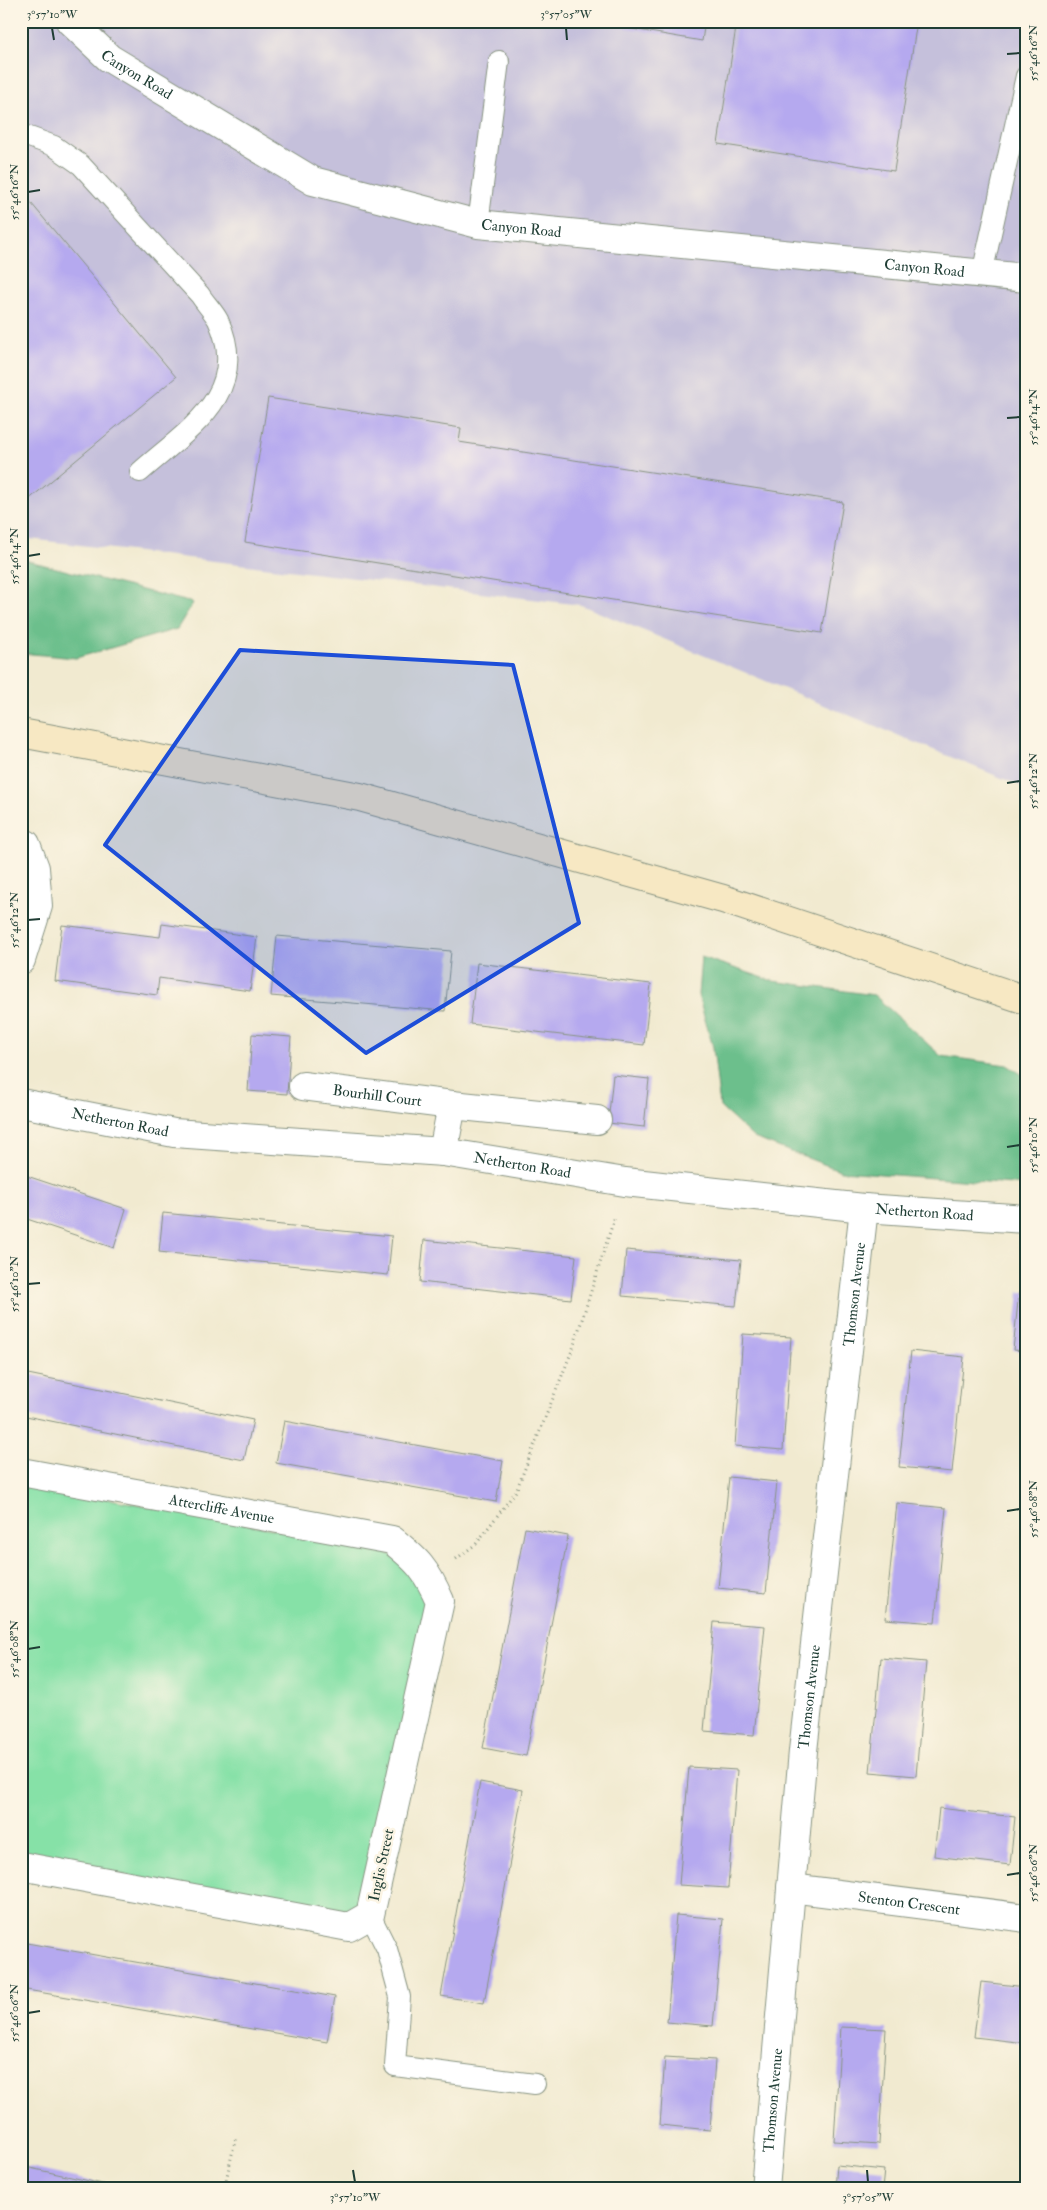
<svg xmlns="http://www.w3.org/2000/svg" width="1047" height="2210" font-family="'IM FELL Double Pica',serif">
<rect width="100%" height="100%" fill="#fcf5e5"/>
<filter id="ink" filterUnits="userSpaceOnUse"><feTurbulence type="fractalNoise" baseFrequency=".02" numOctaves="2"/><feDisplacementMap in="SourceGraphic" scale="10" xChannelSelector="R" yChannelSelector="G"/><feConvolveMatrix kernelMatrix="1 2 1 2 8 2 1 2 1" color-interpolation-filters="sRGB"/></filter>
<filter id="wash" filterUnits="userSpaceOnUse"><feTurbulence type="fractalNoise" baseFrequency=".0096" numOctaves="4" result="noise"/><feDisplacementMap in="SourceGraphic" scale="20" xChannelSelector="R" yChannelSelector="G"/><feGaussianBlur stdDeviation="1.12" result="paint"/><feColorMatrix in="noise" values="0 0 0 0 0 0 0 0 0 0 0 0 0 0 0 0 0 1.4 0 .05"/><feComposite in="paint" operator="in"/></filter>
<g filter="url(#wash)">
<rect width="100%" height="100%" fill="#f1ead0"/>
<path fill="#c5c0db" d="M 21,21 L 1026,21 L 1026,788 L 581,605 L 21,538 Z"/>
<path fill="#86e1a7" stroke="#528f6e" d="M 21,1483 L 382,1549 L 408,1567 L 429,1607 L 363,1908 L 345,1916 L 21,1856 Z"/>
<g fill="#6cbf8c" stroke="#467e60">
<path d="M 21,559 L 193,603 L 177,629 L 76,658 L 21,653 Z"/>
<path d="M 701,957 L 773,981 L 874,995 L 941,1056 L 1007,1065 L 1026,1077 L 1026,1185 L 842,1171 L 754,1138 L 720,1107 L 713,1047 L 698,995 Z"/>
</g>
<g id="blocks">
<g fill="#b5a9ef">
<path d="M 586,21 L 705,21 L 702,41 Z"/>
<path d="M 737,21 L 917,21 L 894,171 L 718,144 Z"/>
<path d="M 21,191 L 176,377 L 21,506 Z"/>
<path d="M 268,398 L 461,428 L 459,442 L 843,502 L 822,633 L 245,542 Z"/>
<path d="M 162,924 L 257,937 L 250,991 L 159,978 L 157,995 L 55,981 L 62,925 L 160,937 Z"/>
<path d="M 277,936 L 451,951 L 445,1011 L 271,996 Z"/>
<path d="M 477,963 L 651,984 L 644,1045 L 470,1024 Z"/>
<path d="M 252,1034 L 291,1037 L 287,1094 L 248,1091 Z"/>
<path d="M 613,1075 L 649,1079 L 644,1127 L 608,1123 Z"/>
<path d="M 21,1174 L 126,1209 L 114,1248 L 21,1217 Z"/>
<path d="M 163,1213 L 392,1236 L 388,1275 L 159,1252 Z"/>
<path d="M 424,1240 L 576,1256 L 571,1299 L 420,1282 Z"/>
<path d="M 626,1250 L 741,1260 L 736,1306 L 622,1296 Z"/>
<path d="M 1019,1292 L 1026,1292 L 1026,1351 L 1013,1350 Z"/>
<path d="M 743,1334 L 791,1337 L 783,1450 L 735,1446 Z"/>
<path d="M 911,1351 L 964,1357 L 952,1472 L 899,1467 Z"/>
<path d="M 28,1374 L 253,1420 L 244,1460 L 21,1415 Z"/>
<path d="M 284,1421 L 503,1461 L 496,1502 L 276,1463 Z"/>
<path d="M 729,1477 L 777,1482 L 766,1593 L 718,1588 Z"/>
<path d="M 897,1503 L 946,1508 L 935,1623 L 885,1619 Z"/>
<path d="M 525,1528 L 568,1536 L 526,1756 L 483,1748 Z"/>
<path d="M 714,1622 L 765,1626 L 754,1735 L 704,1731 Z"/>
<path d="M 881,1658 L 926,1662 L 916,1776 L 870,1772 Z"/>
<path d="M 689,1767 L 737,1770 L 728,1888 L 679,1885 Z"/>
<path d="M 480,1782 L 523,1790 L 484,2003 L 441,1996 Z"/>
<path d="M 939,1808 L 1015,1817 L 1010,1865 L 934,1856 Z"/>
<path d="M 676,1915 L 723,1919 L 713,2026 L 667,2022 Z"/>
<path d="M 21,1942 L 335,1997 L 327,2042 L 21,1989 Z"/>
<path d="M 981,1982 L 1026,1987 L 1026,2043 L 974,2037 Z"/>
<path d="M 841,2027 L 886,2029 L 879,2144 L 834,2141 Z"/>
<path d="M 665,2057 L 715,2060 L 710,2130 L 660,2125 Z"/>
<path d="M 837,2165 L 884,2170 L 882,2189 L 835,2189 Z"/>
<path d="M 21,2166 L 121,2188 L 121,2189 L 21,2189 Z"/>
</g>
</g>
</g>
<g filter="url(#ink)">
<use href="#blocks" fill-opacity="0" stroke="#889482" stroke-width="1"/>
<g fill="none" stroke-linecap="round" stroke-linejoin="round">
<g stroke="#889482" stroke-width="22">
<g id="lane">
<path d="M 21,134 L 54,146 L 81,165 L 200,295 C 205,303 213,311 218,320 C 252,393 187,430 140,472"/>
<path d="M 478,224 L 499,61"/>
<path d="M 982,274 L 1026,76"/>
<path d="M 370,1915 L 387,1949 L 400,1997 L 395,2066 L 535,2084"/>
</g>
</g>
<g stroke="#889482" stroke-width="30">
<g id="street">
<path id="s1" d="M 70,21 L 109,58 L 313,181 L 478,224 L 1026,278"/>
<path d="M 21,842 L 26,844 L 35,868 L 38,906 L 21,960"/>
<path id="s2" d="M 303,1086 L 452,1105 L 443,1152"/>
<path id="s3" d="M 21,1103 L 174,1133 L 443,1152 L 625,1182 L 864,1208 L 1026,1219"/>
<path d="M 452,1105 L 597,1120"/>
<path id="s4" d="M 21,1472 L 392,1540 C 418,1561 426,1569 440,1601 L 370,1915 L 349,1927 L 21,1866"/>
<path id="s5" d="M 791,1888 L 1026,1918"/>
<path id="s6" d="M 765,2189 L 803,1751 L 864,1208"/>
</g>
</g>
<g stroke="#889482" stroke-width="30">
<path id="secondary" d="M 21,733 L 360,797 L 723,899 L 1026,1000"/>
</g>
<g stroke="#889482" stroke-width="3" stroke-dasharray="1 4" stroke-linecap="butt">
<path d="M 456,1559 L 476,1544 L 516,1491 L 573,1348 L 615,1216"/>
<path d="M 21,1651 L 26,1646"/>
<path d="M 224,2189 L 236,2137"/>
</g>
<use href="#lane" stroke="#fff" stroke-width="20"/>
<use href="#street" stroke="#fff" stroke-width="28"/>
<use href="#secondary" stroke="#f7e8c3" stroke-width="28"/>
</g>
</g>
<path fill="#1d4ed8" fill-opacity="0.2" stroke="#1d4ed8" stroke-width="4" stroke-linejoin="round" d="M 240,650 L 513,665 L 579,923 L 366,1053 L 105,845 Z"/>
<path fill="none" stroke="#1f3d34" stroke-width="2" d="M 52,28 L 54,40M 566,28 L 567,40M 1007,54 L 1020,53M 28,192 L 40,190M 1007,418 L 1020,417M 28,556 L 40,554M 1007,783 L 1020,781M 28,920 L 40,919M 1007,1147 L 1020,1145M 28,1284 L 40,1283M 1007,1511 L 1020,1509M 28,1649 L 40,1647M 1007,1875 L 1020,1873M 28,2013 L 40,2011M 353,2170 L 355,2182M 867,2170 L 868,2182"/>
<g text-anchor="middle" stroke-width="5" stroke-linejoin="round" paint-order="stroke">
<g font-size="15" fill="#1f3d34" stroke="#fcf5e5">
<text dy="5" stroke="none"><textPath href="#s1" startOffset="86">Canyon Road</textPath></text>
<text dy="5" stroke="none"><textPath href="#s1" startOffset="506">Canyon Road</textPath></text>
<text dy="5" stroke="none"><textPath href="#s1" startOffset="911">Canyon Road</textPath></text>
<text dy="5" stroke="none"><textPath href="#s2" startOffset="75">Bourhill Court</textPath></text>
<text dy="5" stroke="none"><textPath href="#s3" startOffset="101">Netherton Road</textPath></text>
<text dy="5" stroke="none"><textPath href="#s3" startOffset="506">Netherton Road</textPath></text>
<text dy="5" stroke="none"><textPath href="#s3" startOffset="911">Netherton Road</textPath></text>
<text dy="5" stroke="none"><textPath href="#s6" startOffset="899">Thomson Avenue</textPath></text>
<text dy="5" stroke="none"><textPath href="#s4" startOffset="204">Attercliffe Avenue</textPath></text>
<text dy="5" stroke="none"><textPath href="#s6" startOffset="494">Thomson Avenue</textPath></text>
<text transform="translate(381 1865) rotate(-78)" y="5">Inglis Street</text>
<text dy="5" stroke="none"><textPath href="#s5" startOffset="119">Stenton Crescent</textPath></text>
<text dy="5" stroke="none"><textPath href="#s6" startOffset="89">Thomson Avenue</textPath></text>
</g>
</g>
<rect width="1047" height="2210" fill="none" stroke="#fcf5e5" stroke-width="55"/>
<rect x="28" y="28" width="992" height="2154" fill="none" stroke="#1f3d34" stroke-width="2"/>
<g font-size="12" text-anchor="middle" fill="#1f3d34">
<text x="52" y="18">3°57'10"W</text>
<text x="566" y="18">3°57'05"W</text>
<text transform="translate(1033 53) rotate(-90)" y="4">55°46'16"N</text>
<text transform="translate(14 192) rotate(-90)" y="4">55°46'16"N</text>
<text transform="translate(1033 417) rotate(-90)" y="4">55°46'14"N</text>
<text transform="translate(14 556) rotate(-90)" y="4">55°46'14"N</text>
<text transform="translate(1033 781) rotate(-90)" y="4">55°46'12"N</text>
<text transform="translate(14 920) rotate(-90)" y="4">55°46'12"N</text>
<text transform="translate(1033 1145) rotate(-90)" y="4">55°46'10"N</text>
<text transform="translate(14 1284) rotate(-90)" y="4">55°46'10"N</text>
<text transform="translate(1033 1509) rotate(-90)" y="4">55°46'08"N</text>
<text transform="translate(14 1649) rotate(-90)" y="4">55°46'08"N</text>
<text transform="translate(1033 1873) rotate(-90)" y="4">55°46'06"N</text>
<text transform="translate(14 2013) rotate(-90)" y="4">55°46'06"N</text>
<text x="355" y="2201">3°57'10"W</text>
<text x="868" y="2201">3°57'05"W</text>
</g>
</svg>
